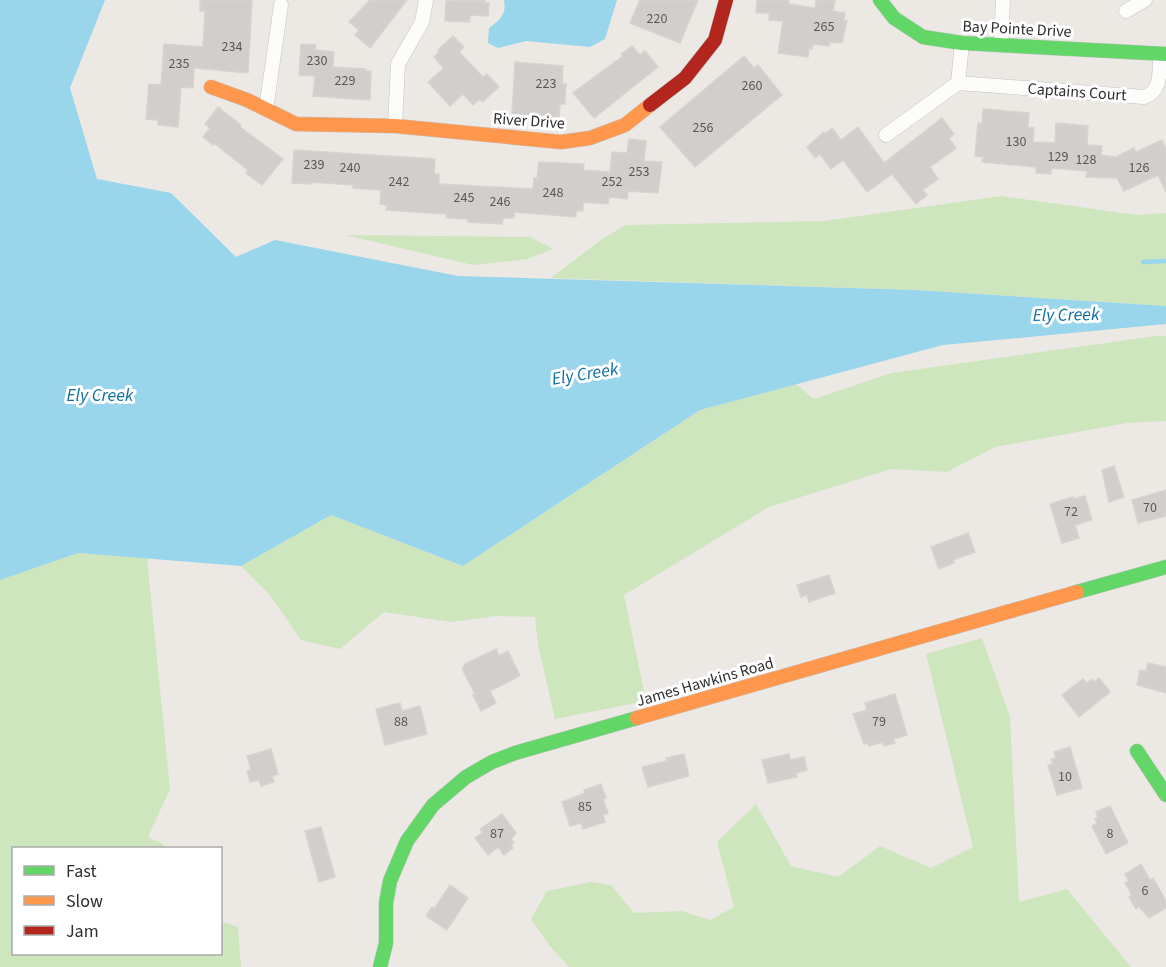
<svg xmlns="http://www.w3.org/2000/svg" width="1166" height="967" font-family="'Source Sans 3',sans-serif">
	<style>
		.green { fill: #cee6be }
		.water { fill: #99d6ec }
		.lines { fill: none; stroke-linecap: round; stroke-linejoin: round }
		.stream { stroke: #99d6ec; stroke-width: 4.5 }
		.building { fill: #d1cecb; stroke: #d7d4d0; stroke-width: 1.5 }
		.street-casing { stroke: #c5c4c5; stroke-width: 15 }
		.fast-casing { stroke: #c5c4c5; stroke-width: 15 }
		.slow-casing { stroke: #c5c4c5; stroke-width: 15 }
		.jam-casing { stroke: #c5c4c5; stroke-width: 15 }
		.street { stroke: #fcfcfb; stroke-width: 14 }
		.fast { stroke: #63d668; stroke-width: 14 }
		.slow { stroke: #ff974d; stroke-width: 14 }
		.jam { stroke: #b3261e; stroke-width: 14 }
		.labels { text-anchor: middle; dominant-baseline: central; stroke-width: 6; stroke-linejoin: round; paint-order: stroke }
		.number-label { font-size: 14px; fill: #585857 }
		.street-label { font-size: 16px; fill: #2e2e2e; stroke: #fff }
		.water-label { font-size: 18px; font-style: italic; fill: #0d6fa3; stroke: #fff }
	</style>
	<rect width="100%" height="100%" fill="#ece8e4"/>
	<path class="green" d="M1001 196 1136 215 1166 213V306L915 290 551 278 602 239 626 225 824 221Z
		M345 235 530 237 553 249 528 259 473 265Z
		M1156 336H1166V421L1127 423 995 447 947 472 891 469 769 507 624 595 646 701 555 719 538 645 535 617 495 616 451 622 384 612 340 649 301 640 269 594 241 566 331 515 463 566 700 410 796 384 814 399 891 373Z
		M78 553 147 558 170 789 148 837 163 844 165 848H14V954H220L221 921 238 927 241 967H0V580Z
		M982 638 1010 717 1019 902 1067 889 1131 967H569L549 945 531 919 547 891 591 882 611 885 634 913 682 911 710 920 734 907 717 842 756 804 791 866 838 877 880 846 931 868 973 847 926 654Z"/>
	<path class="water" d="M0 0H105L70 88 97 179 171 193 236 257 275 240 458 276 915 290 1166 306V324L943 345 700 410 463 566 331 515 241 566 78 553 0 580Z
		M504 0H617L605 39 590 47 526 41 498 48 488 43 489 28C500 20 507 14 504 0Z"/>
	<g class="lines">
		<path class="stream" d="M1143 262 1166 261"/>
	</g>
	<path class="building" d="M200 0H252L248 73 194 68 193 88 181 87 178 127 158 125V120L146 119 149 84 161 85 164 44 203 47 205 11H200Z
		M370 0H407L370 48 355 35 359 30 349 22Z
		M485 0 484 3H489L488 16 470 15V22L445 21 446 1Z
		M640 0H698L680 43 630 23Z
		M757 0H789V4L815 8 816 0H835L833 11 845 13 844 21H847L842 43 830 42 829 46 813 44 812 49H809L808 57 778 53 783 21 769 20V13H756Z
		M453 36 464 47 459 52 483 77 487 74 499 87 482 102 480 99 473 105 463 94 450 106 428 82 444 68 434 57 439 52 438 50Z
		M301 44 316 45 315 50 334 52 333 67 366 69V71H371L370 100 313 96 315 76 299 75Z
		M632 46 640 55 645 51 658 67 594 118 573 93 623 56 621 54Z
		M744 56 754 68 758 65 782 95 695 167 660 127Z
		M515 62 563 66 562 84H566L565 97V104H560L559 118 512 115Z
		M218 107 241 125 240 127 283 159 262 185 246 173 248 170 215 144 213 145 203 137 210 128 205 124Z
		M983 109 1029 113 1028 127 1034 128 1033 142 1055 143 1056 123 1088 126 1087 145 1102 146 1101 155 1116 157 1134 148 1136 152 1162 140 1166 149V192L1158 175 1124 191 1117 178 1086 177 1087 171 1051 168V174L1036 173V167L982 162 983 157 975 156 978 123 982 124Z
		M942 118 954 134 949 138 956 148 930 167 938 179 923 190 927 195 916 204 892 174 867 192 843 160 831 169 820 154 815 158 807 147 824 132 825 134 832 128 841 140 858 127 884 163Z
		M629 139 646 141 644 161 662 162 658 193 628 191 627 199 609 197 608 204 583 202V211H576V217L514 212V218H503L502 224 468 222V219L446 218 447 214 386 210 387 205 380 204 381 190 353 188V185L312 182V184L292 183 294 150 435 159 434 174H439V184L533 189 534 178H537L539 162 584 164 583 170 610 172 612 152 627 153Z
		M1114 466 1124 497 1109 502 1102 470Z
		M1166 490V516L1138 523 1132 500Z
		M1085 496 1092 520 1075 525 1079 538 1062 543 1050 504 1073 497 1074 499Z
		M968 533 975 552 953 560 954 563 939 569 931 547Z
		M829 575 835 593 809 602 807 595 801 597 797 585Z
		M496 649 499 656 508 651 520 676 490 691 496 703 481 711 473 695 475 694 462 669 465 664Z
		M1148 663 1166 667V693L1137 685 1140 670 1146 671Z
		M1099 678 1110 692 1079 717 1062 695 1083 679 1087 683 1092 679 1094 682Z
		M895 694 907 735 893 739 895 743 884 746 883 742 869 746 868 743 864 744 853 714 867 710 865 703Z
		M400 703 402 711 420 706 427 734 385 745 376 709Z
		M1070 747 1082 788 1057 795 1048 765 1053 764 1051 759 1056 758 1054 752Z
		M271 749 278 774 272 776 274 782 261 786 259 780 250 782 247 771 251 770 247 756Z
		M684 754 689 776 648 787 642 767 667 761 666 758Z
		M789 754 790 760 804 757 807 770 796 773 797 777 768 783 762 760Z
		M601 784 606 798 603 799 608 813 603 815 605 822 583 829 581 823 570 826 562 802 585 793 584 790Z
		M1110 806 1128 843 1106 854 1092 826 1097 823 1095 819 1098 818 1096 812Z
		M502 814 516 833 511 839 514 843 511 845 513 848 504 855 498 847 488 855 475 838 483 832 480 829Z
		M321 827 335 877 319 882 305 831Z
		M1141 864 1150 880 1153 878 1166 901V908L1149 918 1139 907 1136 909 1129 897 1132 895 1125 883 1129 881 1125 874Z
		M450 885 468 898 447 930 426 916 432 907 434 909Z"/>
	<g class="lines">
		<defs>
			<path id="street" d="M1126 11 1145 0
				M1001 45 1003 0
				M958 83 1144 97C1163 91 1159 70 1160 54
				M266 109 281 5
				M395 126 398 64 422 22 426 0
				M886 135 958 83 962 43"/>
			<path id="fast" d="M880 0 894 18 923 37 962 43 1166 54
				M1077 592 1166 567
				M1137 751 1166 795
				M380 967 386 943V903L390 881 407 841 433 805 466 777 492 762 515 753 637 718"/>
			<path id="slow" d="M211 87 247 100 296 124 395 126 561 142 590 138 625 125 650 105
				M637 718 1077 592"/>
			<path id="jam" d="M650 105 685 78 715 40 726 0"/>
		</defs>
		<use href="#street" class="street-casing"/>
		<use href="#fast" class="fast-casing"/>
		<use href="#slow" class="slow-casing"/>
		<use href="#jam" class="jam-casing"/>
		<use href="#street" class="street"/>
		<use href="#fast" class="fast"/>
		<use href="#slow" class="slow"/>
		<use href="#jam" class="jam"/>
	</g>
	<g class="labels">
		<g class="number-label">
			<text x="657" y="19">220</text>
			<text x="824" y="27">265</text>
			<text x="232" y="47">234</text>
			<text x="317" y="61">230</text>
			<text x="179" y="64">235</text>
			<text x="345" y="81">229</text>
			<text x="546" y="84">223</text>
			<text x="752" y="86">260</text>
			<text x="703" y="128">256</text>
			<text x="1016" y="142">130</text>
			<text x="1058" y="157">129</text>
			<text x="1086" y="160">128</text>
			<text x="314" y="165">239</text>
			<text x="350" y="168">240</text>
			<text x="1139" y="168">126</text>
			<text x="639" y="172">253</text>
			<text x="399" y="182">242</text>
			<text x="612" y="182">252</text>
			<text x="553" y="193">248</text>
			<text x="464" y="198">245</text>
			<text x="500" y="202">246</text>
			<text x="1150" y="508">70</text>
			<text x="1071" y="512">72</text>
			<text x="401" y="722">88</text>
			<text x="879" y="722">79</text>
			<text x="1065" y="777">10</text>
			<text x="585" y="807">85</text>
			<text x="497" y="834">87</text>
			<text x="1110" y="834">8</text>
			<text x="1145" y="891">6</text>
		</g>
		<g class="street-label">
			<text transform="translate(1017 29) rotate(3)">Bay Pointe Drive</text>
			<text transform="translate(1077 92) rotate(4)">Captains Court</text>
			<text transform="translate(529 121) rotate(4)">River Drive</text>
			<text transform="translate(705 682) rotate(-16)">James Hawkins Road</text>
		</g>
		<g class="water-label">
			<text transform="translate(1066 315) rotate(-1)">Ely Creek</text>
			<text transform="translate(585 374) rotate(-9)">Ely Creek</text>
			<text x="100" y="395">Ely Creek</text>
		</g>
	</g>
	<rect x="12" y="847" width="210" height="108" fill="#ffffff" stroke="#ababab" stroke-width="1.5"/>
	<rect x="24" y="866" width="30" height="9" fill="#63d668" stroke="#ababab" stroke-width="1.5"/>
	<text x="66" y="877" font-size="18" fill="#2e2e2e">Fast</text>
	<rect x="24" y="896" width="30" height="9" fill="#ff974d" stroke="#ababab" stroke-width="1.5"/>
	<text x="66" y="907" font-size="18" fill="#2e2e2e">Slow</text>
	<rect x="24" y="926" width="30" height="9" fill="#b3261e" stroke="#ababab" stroke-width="1.5"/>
	<text x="66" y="937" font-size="18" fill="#2e2e2e">Jam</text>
</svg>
